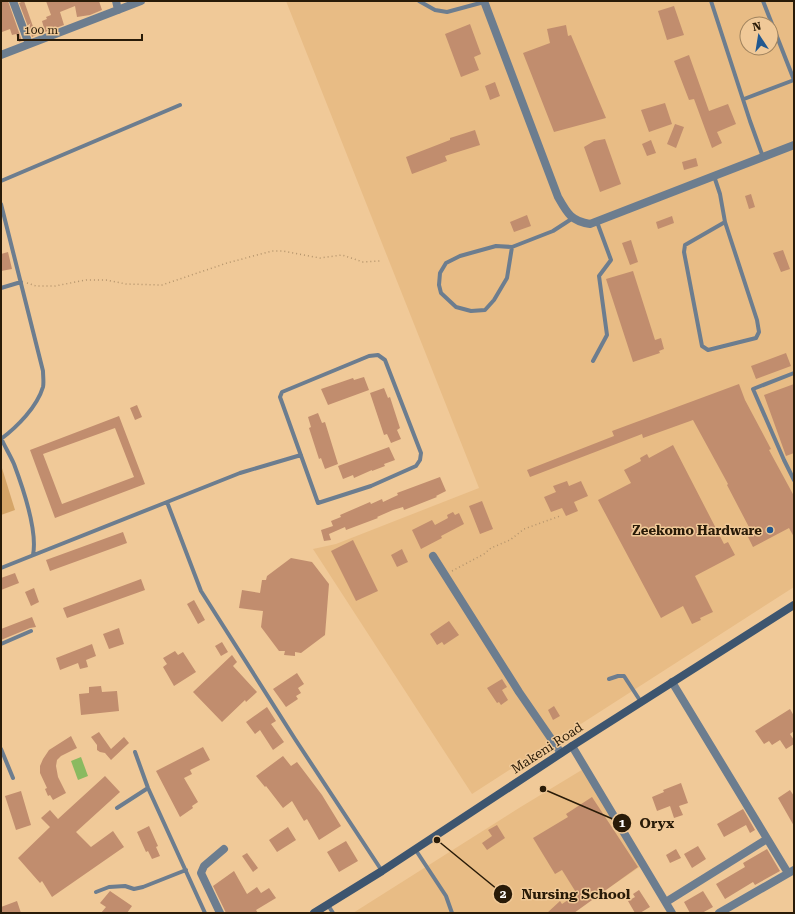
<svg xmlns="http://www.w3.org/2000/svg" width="795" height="914" font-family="'Roboto Serif',serif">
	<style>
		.built { fill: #e8bc85; fill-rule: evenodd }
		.green { fill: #d5a568 }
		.water { fill: #8aba60 }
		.building { fill: #c18d6e; fill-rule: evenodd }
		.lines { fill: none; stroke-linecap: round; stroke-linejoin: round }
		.path { stroke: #b4946c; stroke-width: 1.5; stroke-dasharray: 1 3; stroke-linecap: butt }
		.service { stroke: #6c7d8f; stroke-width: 4 }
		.minor { stroke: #6c7d8f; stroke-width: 8 }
		.secondary { stroke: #3d556f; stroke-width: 8 }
		.poi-dot { fill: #215890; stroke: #f0c998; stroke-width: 1.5 }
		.labels { text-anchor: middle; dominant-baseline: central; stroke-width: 3; stroke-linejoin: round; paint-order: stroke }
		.poi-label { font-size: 13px; font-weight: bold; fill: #291b08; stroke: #f0c998; text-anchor: end }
		.street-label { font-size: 13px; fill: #291b08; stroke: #f0c998 }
		.leader { fill: none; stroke: #291b08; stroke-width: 1.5 }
		.callout-dot { fill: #291b08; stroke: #f0c998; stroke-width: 1.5 }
		.mark-label { font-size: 12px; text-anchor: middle; font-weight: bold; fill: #fff }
		.callout-label { font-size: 14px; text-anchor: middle; font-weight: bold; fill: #291b08; stroke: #f0c998; stroke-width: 3; stroke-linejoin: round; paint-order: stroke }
	</style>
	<rect width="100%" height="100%" fill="#f0c998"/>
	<path class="built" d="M286 1H794V587L472 794 313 549 336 544 479 488ZM747 24H771V48H747Z
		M585 768 641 866 572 913H353L519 808Z"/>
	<path class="green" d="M1 465 15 510 1 515Z"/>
	<path class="water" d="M81 757 88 776 78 780 71 761Z"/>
	<path class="building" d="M1 1H8L22 41 19 42 16 34 12 35 10 29 2 32 1 28Z
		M24 1 36 35 32 37 19 3Z
		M46 1H99L102 10 90 15 77 17 75 6 60 12 64 25 45 32 42 21 47 19 46 17 51 15Z
		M674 6 684 35 667 40 658 11Z
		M470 24 481 54 474 57 479 70 461 77 445 34Z
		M566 25 568 36 571 35 606 118 554 132 523 53 550 43 547 29Z
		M689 55 709 111 728 104 736 124 717 132 722 143 712 148 694 99 689 100 674 61Z
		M495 82 500 96 490 100 485 86Z
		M665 103 672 124 649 132 641 110Z
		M675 124 684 127 676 148 667 144Z
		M475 130 480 145 445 156 447 161 412 174 406 157 450 140V138Z
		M605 139 621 184 600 192 584 147 594 141Z
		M651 140 656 153 647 156 642 144Z
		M696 158 698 166 684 170 682 162Z
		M751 194 755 207 749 209 745 196Z
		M527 215 531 226 514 232 510 222Z
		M672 216 674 223 658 229 656 222Z
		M631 240 638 262 630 265 622 243Z
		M783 250 790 269 781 272 773 253Z
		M8 252 12 269 1 271V254Z
		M633 271 655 340 661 338 664 349 659 351 660 353 633 362 606 279Z
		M786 353 791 366 756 379 751 366Z
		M364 377 369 390 328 405 321 389 353 378 354 380Z
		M739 384 745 400 771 449 769 450 794 496V537L789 528 753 547 746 533 751 531 727 485 728 484 693 420 643 438 642 434 530 477 527 470 614 436 612 431Z
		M794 384V453L786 456 764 395Z
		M384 388 388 398 390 397 400 428 397 430 401 439 391 443 387 434 384 435 370 393Z
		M137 405 142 417 135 420 130 408Z
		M318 413 322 423 325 422 338 464 325 469 321 458 319 459 309 428 311 427 308 417Z
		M119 416 145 484 55 518 30 450ZM115 428 134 477 62 504 43 454Z
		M673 445 724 544 728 542 735 555 695 576 713 612 700 618 701 620 692 624 683 606 661 618 598 500 631 483 624 470 641 461 640 458 647 454 649 458Z
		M389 447 395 460 384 464 385 466 372 471V470L354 478 353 475 343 479 338 466Z
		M440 477 446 491 436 496 437 497 404 510 403 507 393 510 377 517 378 518 346 530 345 527 329 534 331 540 324 541 321 530 333 526 331 521 341 517 340 515 370 502 371 504 382 499 383 502 398 495 397 493Z
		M567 481 569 486 581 481 588 496 574 502 578 511 566 516 562 508 551 512 544 497 556 492 553 486Z
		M482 501 493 529 480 534 469 506Z
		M453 512 455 515 459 513 464 524 441 536 442 538 421 549 412 530 432 520 435 525 448 518 447 515Z
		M123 532 127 543 50 571 46 560Z
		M353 540 378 591 356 601 331 551Z
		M402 549 408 562 397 567 391 555Z
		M291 558 312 562 329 584 325 635 301 653 295 652V656L284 655 285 651H279L261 627 263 611 239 608 242 590 260 593 262 580H266L267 576Z
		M15 573 19 583 1 590V578Z
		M141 579 145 590 67 618 63 608Z
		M34 588 39 602 31 606 25 592Z
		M194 600 205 620 198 624 187 604Z
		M32 617 36 627 30 628 1 640V629Z
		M449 621 459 635 444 645 442 642 437 645 430 634Z
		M119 628 124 644 109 649 103 634Z
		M222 642 228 652 221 656 215 646Z
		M92 644 96 656 86 660 88 667 80 669 78 663 60 670 56 658Z
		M175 651 178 655 183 652 196 672 174 686 163 667 167 664 163 658Z
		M232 655 237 662 233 666 257 692 246 702 245 700 222 722 193 692Z
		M297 673 304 684 298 688 301 693 296 696 298 699 286 707 273 689Z
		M502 679 507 687 502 690 508 700 501 705 499 702 497 703 487 688Z
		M101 686 102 692 117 691 119 711 81 715 79 694 89 693V687Z
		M554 706 560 716 553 720 548 710Z
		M267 707 276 721 271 724 284 742 273 750 260 730 255 734 246 722Z
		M790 709 794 716V731L790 734 794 740V744L786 749 780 740 772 745 769 741 764 744 755 731Z
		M99 732 111 749 124 737 129 743 111 760 105 753 100 752 97 750V745L91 737Z
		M71 736 77 748 61 756 57 760 56 766 58 777 66 793 53 800 50 795 48 796 45 789 47 788 40 773V766L43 759 49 750Z
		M203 747 210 760 190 770 192 774 184 778 198 802 192 806 193 808 180 817 156 771Z
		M283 756 291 766 297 762 322 795 341 826 319 840 307 819 304 821 292 801 283 808 266 786 265 787 256 776Z
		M105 776 120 792 76 832 91 847 113 831 124 847 52 897 42 881 40 883 18 858 50 827 41 818 50 810 58 819Z
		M681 783 688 803 679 806 683 815 674 818 670 806 657 811 652 797 664 792 663 790Z
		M790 790 794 796V826L778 798Z
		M21 791 31 825 16 830 5 796Z
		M592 797 638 867 574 913H547L560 901 562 904 577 894 562 870 555 874 533 838 568 817 566 814Z
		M743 809 755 830 750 833 746 825 724 837 717 824Z
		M497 825 505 838 487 850 482 843 492 836 488 830Z
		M149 826 158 846 156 847 160 856 152 859 148 851 146 852 137 832Z
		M288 827 296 840 277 852 269 840Z
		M346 841 358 861 339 872 327 852Z
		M698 846 706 859 692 868 684 854Z
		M676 849 681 858 670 863 666 855Z
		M767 849 780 871 755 885 753 882 725 899 716 884 745 867 743 863Z
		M247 853 258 868 253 872 242 856Z
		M234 871 247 894 257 887 261 893 269 888 276 898 256 910 258 913H226L213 886Z
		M639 890 650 907 640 913H635L628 901 635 897 633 894Z
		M110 891 132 906 127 913H101L106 907 100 903Z
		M703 891 713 907 702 913H690L684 902Z
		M17 901 21 913H1V907Z"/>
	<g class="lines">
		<path class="path" d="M27 283 36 286H55L86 280H106L126 284 162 285 227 263 272 251H283L320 258 342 255 363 262 380 261
			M452 571 484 554 491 548 510 540 524 529 560 516"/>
		<path class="service" d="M419 1 435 10 447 12 484 2
			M711 1 750 121 763 157
			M763 1 794 80
			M744 99 794 80
			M714 176 720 194 725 222 757 320 759 332 756 338 708 350 702 346 684 252 685 245 725 222
			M1 181 180 105
			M1 204 43 371C43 376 44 383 43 387 37 407 17 427 1 439
			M512 247 507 278 494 300 485 310 471 311 456 307 441 293 439 285 440 273 446 263 460 256 496 246 512 247 553 231 573 218
			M1 288 21 282
			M378 355 385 360 421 453 420 460 416 466 371 486 318 503 280 397 282 392 369 356Z
			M593 361 607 335 599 276 611 260 597 222
			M794 373 753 389 784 460 794 480
			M1 438C5 447 10 455 14 464 23 488 38 530 33 555
			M301 455 240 473 167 502 201 591 295 739 382 871
			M1 568 167 502
			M1 644 31 631
			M609 679 618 676H624L641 702
			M1 749 13 778
			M135 752 148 788 205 913
			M117 808 148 788
			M415 849 446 896 452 913
			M96 892 109 887 125 886 134 889 143 887 186 870
			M328 905 333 913"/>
		<path class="minor" d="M13 1 29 44
			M116 1 118 10
			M484 1 558 197C567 213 571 221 590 224L794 145
			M1 55 141 1
			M433 556 519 692 561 753
			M672 682 788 873
			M572 746 672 913
			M666 902 767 839
			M220 913 201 873 204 866 224 849
			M719 913 794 870"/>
		<path class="secondary" d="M314 913 382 871 572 746 794 605"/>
	</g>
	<circle class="poi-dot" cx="770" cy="530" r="4"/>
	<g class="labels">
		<g class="poi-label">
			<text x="762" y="530">Zeekomo Hardware</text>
		</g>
		<g class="street-label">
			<text transform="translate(547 748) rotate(-33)">Makeni Road</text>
		</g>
	</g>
	<path class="leader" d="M543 789L622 823M437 840L503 894"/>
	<g class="callout-dot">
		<circle cx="543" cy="789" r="4"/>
		<circle cx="437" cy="840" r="4"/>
		<circle cx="622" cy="823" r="10"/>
		<circle cx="503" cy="894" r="10"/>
	</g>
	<g class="mark-label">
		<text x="622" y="827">1</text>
		<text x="503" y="898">2</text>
	</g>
	<g class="callout-label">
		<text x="657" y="828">Oryx</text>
		<text x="576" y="899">Nursing School</text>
	</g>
	<rect width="795" height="914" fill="none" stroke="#291b08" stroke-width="4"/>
	<g transform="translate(759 36) rotate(348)"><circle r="19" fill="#f0c998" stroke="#a0835e"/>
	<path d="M0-3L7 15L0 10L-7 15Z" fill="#215890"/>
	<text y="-6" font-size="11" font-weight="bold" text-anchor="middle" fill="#291b08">N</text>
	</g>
	<path d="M18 34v6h124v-6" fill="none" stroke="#291b08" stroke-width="2"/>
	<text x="24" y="34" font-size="12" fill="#291b08" stroke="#f0c998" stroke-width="3" paint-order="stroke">100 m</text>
</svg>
